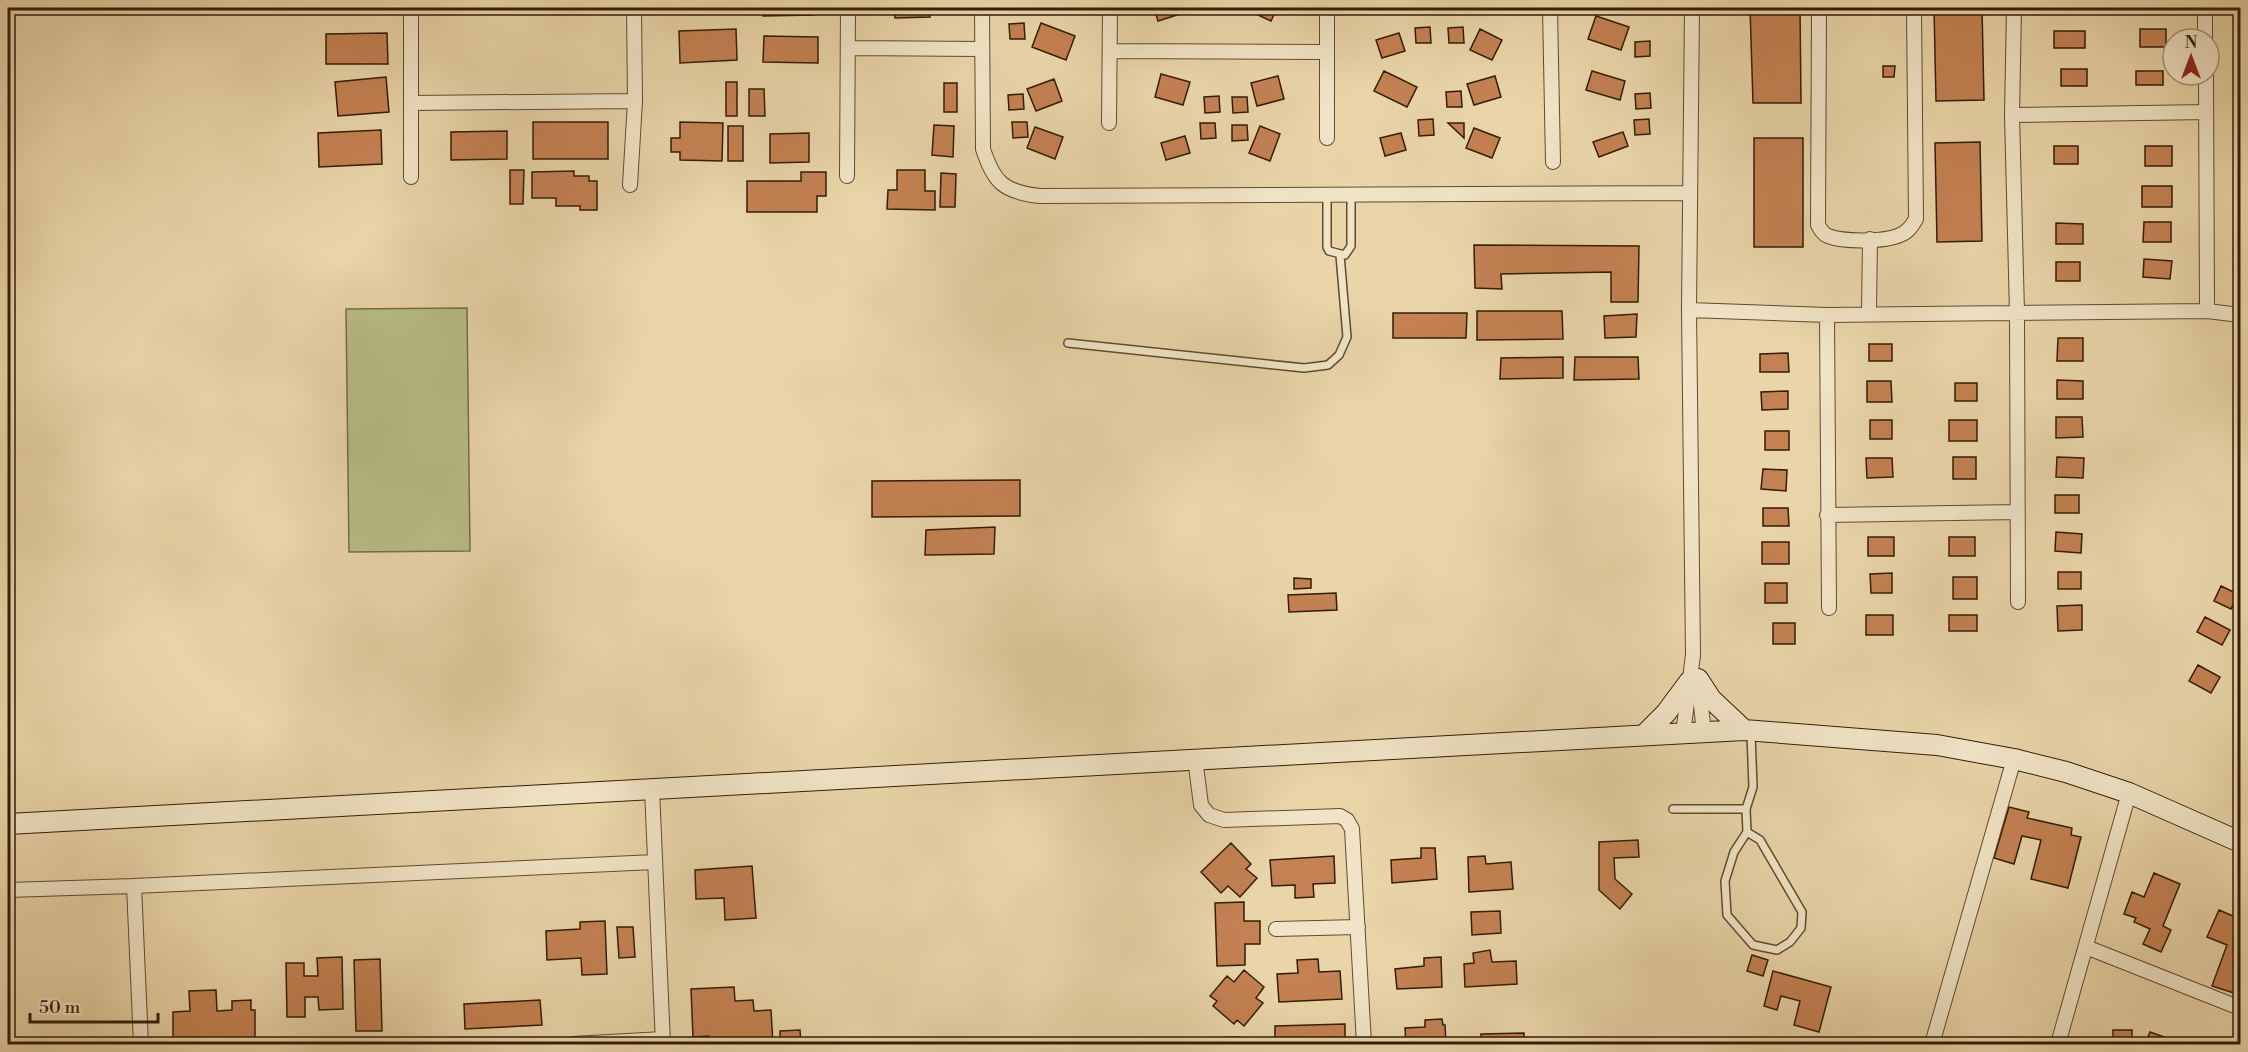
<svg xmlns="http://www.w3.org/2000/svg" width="2248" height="1052" font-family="'Libre Bodoni',serif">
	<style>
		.green { fill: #b8bd86; stroke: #766d46; stroke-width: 1.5 }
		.building { fill: #c48153; stroke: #331d07; stroke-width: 1.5 }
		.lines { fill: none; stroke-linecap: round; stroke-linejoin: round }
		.lane-casing { stroke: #604b2f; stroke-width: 10 }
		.street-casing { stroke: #604b2f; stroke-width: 16 }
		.secondary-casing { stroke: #331d07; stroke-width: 22 }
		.lane { stroke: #f1e4c6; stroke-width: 7 }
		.street { stroke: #f1e4c6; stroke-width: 14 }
		.secondary { stroke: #f1e4c6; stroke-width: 20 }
	</style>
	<rect width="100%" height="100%" fill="#e9d5a8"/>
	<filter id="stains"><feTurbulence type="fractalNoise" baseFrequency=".00333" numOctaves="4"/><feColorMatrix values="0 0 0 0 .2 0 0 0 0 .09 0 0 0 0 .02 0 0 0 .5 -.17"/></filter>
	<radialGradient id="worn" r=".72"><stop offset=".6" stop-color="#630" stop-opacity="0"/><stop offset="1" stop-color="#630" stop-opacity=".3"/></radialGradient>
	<path class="green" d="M467 308 470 551 349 552 346 309Z"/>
	<path class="building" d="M763 8H814V15L763 16Z
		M894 8H930V17L895 18Z
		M1154 8H1199L1158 21Z
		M1246 8H1277L1271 21 1245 9Z
		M1448 8H1464V13L1449 14Z
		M1750 8H1800L1801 103H1753Z
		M1934 8H1982L1984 100 1936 101Z
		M2059 8H2084V12L2059 11Z
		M1596 16 1629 27 1621 50 1588 39Z
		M1024 23 1025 39H1010L1009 24Z
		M1041 23 1075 36 1066 60 1032 47Z
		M1430 27 1431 43H1416L1415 28Z
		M1463 27 1464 43H1449L1448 28Z
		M736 29 737 60 680 63 679 31Z
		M1480 29 1502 40 1492 60 1470 50Z
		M2140 29H2166V47H2140Z
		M2054 31H2085V48H2054Z
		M387 33 388 64H326V34Z
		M1399 33 1405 51 1382 58 1376 40Z
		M764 36 818 37V63L763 62Z
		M1650 41V56L1635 57V42Z
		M1883 66H1895L1894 77H1883Z
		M2061 69H2087V86H2061Z
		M1384 71 1417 87 1407 107 1374 91Z
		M1592 71 1625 81 1620 100 1586 90Z
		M2136 71H2163V85H2136Z
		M1161 74 1190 82 1183 105 1155 97Z
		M1278 76 1284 99 1257 106 1251 83Z
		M1495 76 1501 97 1474 105 1467 84Z
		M386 77 389 112 338 116 335 82Z
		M1054 79 1062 101 1036 111 1027 89Z
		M726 82H737V116H726Z
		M944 83H957V112H944Z
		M749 89H764L765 116H749Z
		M1461 91 1462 107H1447L1446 92Z
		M1650 93 1651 108 1636 109 1635 94Z
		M1023 94 1024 109 1009 110 1008 95Z
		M1219 96 1220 112 1205 113 1204 97Z
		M1232 97H1247L1248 112 1233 113Z
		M1433 119 1434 135 1419 136 1418 120Z
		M1649 119 1650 134 1635 135 1634 120Z
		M533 122H608V159H533Z
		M680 122 723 123 722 161 680 160V152H671V138H680Z
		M1012 122H1027L1028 137 1013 138Z
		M1200 123H1215L1216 138 1201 139Z
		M1448 123H1464V138Z
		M934 125 954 126 953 157 932 155Z
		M1232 125H1247L1248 140 1232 141Z
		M728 126H743V161H728Z
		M1260 126 1280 134 1270 161 1249 153Z
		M1035 127 1063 137 1055 159 1027 148Z
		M1474 128 1500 138 1492 158 1466 148Z
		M381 130 382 164 319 167 318 133Z
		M507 131V159L451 160V132Z
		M1623 132 1628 146 1599 157 1593 142Z
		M809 133V162L770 163V134Z
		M1401 133 1406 150 1385 156 1380 138Z
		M1185 136 1190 153 1166 160 1161 143Z
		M1754 138H1803V247H1754Z
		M1980 142 1982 241 1937 242 1935 143Z
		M2054 146H2078V164H2054Z
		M2145 146H2172V166H2145Z
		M510 170H524L523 204H510Z
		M897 170H925V191H935V210L887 209 888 190H897Z
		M574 171V176H589V181H597V210H580V206H556V198H532V172Z
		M801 172H826V196H817V212H747V181H801Z
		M941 173 956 174 955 207H940Z
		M2142 186H2172V207H2142Z
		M2144 222H2171V242H2143Z
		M2056 223 2083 224V244H2056Z
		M1474 245 1639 246 1638 302H1611V272L1501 274 1502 289 1475 288Z
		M2144 259 2172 261 2170 279 2143 277Z
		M2056 262H2080V281H2056Z
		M1477 311H1562L1563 339 1477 340Z
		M1393 313H1467L1466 338H1393Z
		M1637 314 1636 337 1605 338 1604 316Z
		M2058 338H2083V361H2057Z
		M1869 344H1892V361H1869Z
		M1788 353 1789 372H1760V354Z
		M1563 357V378L1500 379 1501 358Z
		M1575 357H1638L1639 379 1574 380Z
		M2057 380 2083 381V399H2057Z
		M1867 381H1891L1892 402H1867Z
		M1955 383H1977V401H1955Z
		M1788 391V409L1762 410 1761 392Z
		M2056 417H2082L2083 437 2056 438Z
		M1870 420H1892V439H1870Z
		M1949 420H1977V441H1949Z
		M1765 431H1789V450H1765Z
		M1953 457H1976V479H1953Z
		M2057 457 2084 458 2083 478 2056 477Z
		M1866 458H1892L1893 477 1867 478Z
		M1763 469 1787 470 1786 491 1761 489Z
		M1020 480V516L872 517V481Z
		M2055 495H2079V513H2055Z
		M1763 508H1788L1789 526H1763Z
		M995 527 994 554 925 555 926 530Z
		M2056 532 2082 534 2081 553 2055 551Z
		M1868 537H1894V556H1868Z
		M1949 537H1975V556H1949Z
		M1762 542H1789V564H1762Z
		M2058 572H2081V589H2058Z
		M1892 573V593H1871L1870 574Z
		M1953 577H1977V599H1953Z
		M1294 578 1311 579V588L1294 589Z
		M1765 583H1787V603H1765Z
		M2221 586 2238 594 2231 609 2214 601Z
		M1336 593 1337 610 1289 612 1288 595Z
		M2082 605V630L2058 631 2057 606Z
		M1866 615H1893V635H1866Z
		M1949 615H1977V631H1949Z
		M2205 617 2230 630 2222 645 2197 632Z
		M1773 623H1795V644H1773Z
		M2198 665 2220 677 2211 693 2189 681Z
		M2009 807 2029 812 2027 818 2072 828 2071 835 2081 837 2068 888 2031 879 2041 840 2022 836 2014 864 1994 858Z
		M1638 840 1639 857 1614 858 1615 879 1632 894 1620 909 1599 890V842Z
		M1231 843 1251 864 1246 869 1257 878 1240 897 1228 886 1221 893 1201 872Z
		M1421 848H1435L1437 879 1392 883 1391 860 1421 858Z
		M1334 856 1335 883 1313 884 1314 897 1295 898V885L1272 886 1270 860Z
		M1485 856 1486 864 1511 862 1513 889 1469 892 1468 857Z
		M752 866 756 918 725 920 724 898 696 899 695 870Z
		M2154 873 2180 884 2163 926 2171 930 2161 952 2143 944 2150 929 2134 922 2136 918 2124 914 2132 892 2144 897Z
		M1244 902V921H1260V944H1245V965L1217 966 1215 903Z
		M2219 910 2240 919V995L2212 986 2227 945 2207 937Z
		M1500 911 1501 933 1472 935 1471 912Z
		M605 921 607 974 582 975 581 958 547 960 546 931 580 929V922Z
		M617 927H633L635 957 619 958Z
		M1490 950 1492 962 1516 961 1517 984 1465 987 1464 964 1474 963 1473 953Z
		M1752 955 1768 960 1763 976 1747 971Z
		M342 957 343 1009 319 1010 318 997H305V1017H287L286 963H304V976H318L317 958Z
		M1441 957 1442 987 1397 989 1395 969 1424 966V958Z
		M380 959 382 1031H356L354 960Z
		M1318 959 1319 972 1340 971 1342 999 1279 1002 1277 974 1298 973 1297 960Z
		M1244 970 1264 987 1256 998 1263 1003 1244 1026 1237 1020 1234 1024 1213 1006 1217 1001 1210 996 1227 976 1234 982Z
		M1773 971 1831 987 1819 1032 1794 1025 1800 1001 1781 996 1777 1010 1764 1006Z
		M734 987 735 1001 753 1000 754 1011 771 1010 773 1044H732V1041L710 1042 709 1036 693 1037 691 989Z
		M216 990 217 1011 232 1010V1001L251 1000V1010H255V1039L173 1041V1012L190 1011 189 991Z
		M540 1000 542 1025 465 1029 464 1004Z
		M1442 1019 1443 1025H1445L1446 1044H1406L1405 1028 1425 1027V1020Z
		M1345 1024V1044H1275V1026Z
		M800 1030 801 1044H780V1031Z
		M2113 1030H2132V1044H2113Z
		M2150 1032 2184 1044H2145Z
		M1524 1033V1044H1481V1034Z
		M1240 1037V1044H1211V1038Z"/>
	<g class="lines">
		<defs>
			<path id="lane" d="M1327 194V247L1329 251 1345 255 1351 246V193
				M1068 343 1304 368 1328 365 1339 355 1347 337 1340 255
				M1673 809H1746
				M1747 832 1760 840 1802 912 1801 928 1790 942 1777 950 1753 945 1727 915 1725 881 1734 852 1747 832 1746 809 1753 787 1751 734"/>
			<path id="street" d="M982 8 983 149C994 183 1004 192 1040 196L1690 193
				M1327 8V138
				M1550 8 1553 162
				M1819 8 1818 225C1821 230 1823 234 1828 236 1843 242 1885 242 1900 235 1908 232 1912 226 1916 219L1914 8
				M2014 8 2012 115 2017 313 2018 602
				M2205 8V39
				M848 48 982 49
				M1110 51 1327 52
				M2206 75 2207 311
				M411 103 635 101
				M2012 115 2206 112
				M1109 123 1110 8
				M847 176 848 8
				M411 177V8
				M630 185 635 101 634 8
				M1689 310 1827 315 2207 311 2240 315
				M1869 313 1870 239
				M1827 315 1829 608
				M1827 515 2017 512
				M1699 687 1704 733
				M1683 734 1693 655 1689 310 1692 8
				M1195 758 1201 805 1209 815 1224 820 1340 816 1347 820 1352 829 1364 1044
				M652 789 663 1044
				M134 886 141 1044
				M8 890 134 886 655 862
				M1276 929 1358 927
				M2086 947 2240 1008
				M573 1044 663 1039
				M1932 1044 2014 759
				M2058 1044 2129 793"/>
			<path id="secondary" d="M1698 679 1711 699 1744 730
				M1644 735 1666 713 1689 682
				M8 824 1744 730 1937 745 2014 759 2066 772 2129 793 2240 842"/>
		</defs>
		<use href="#lane" class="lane-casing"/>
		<use href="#street" class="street-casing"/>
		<use href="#secondary" class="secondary-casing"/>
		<use href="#lane" class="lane"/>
		<use href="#street" class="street"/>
		<use href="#secondary" class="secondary"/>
	</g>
	<rect width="2248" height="1052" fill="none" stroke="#e9d5a8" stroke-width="30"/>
	<rect x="9" y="9" width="2230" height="1034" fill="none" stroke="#331d07" stroke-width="3"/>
	<rect x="15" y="15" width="2218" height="1022" fill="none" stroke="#331d07" stroke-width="1.5"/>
	<g transform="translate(2191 57)"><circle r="28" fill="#f1e4c6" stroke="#a5947a" stroke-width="1.5"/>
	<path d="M0-4.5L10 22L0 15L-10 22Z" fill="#8f2418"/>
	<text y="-9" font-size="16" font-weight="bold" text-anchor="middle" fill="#331d07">N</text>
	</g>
	<path d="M30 1013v9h128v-9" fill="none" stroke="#331d07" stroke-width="3"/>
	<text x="39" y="1013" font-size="18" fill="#331d07" stroke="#f1e4c6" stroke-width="4.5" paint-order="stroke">50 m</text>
	<rect width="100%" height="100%" filter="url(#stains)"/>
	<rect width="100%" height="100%" fill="url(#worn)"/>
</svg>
